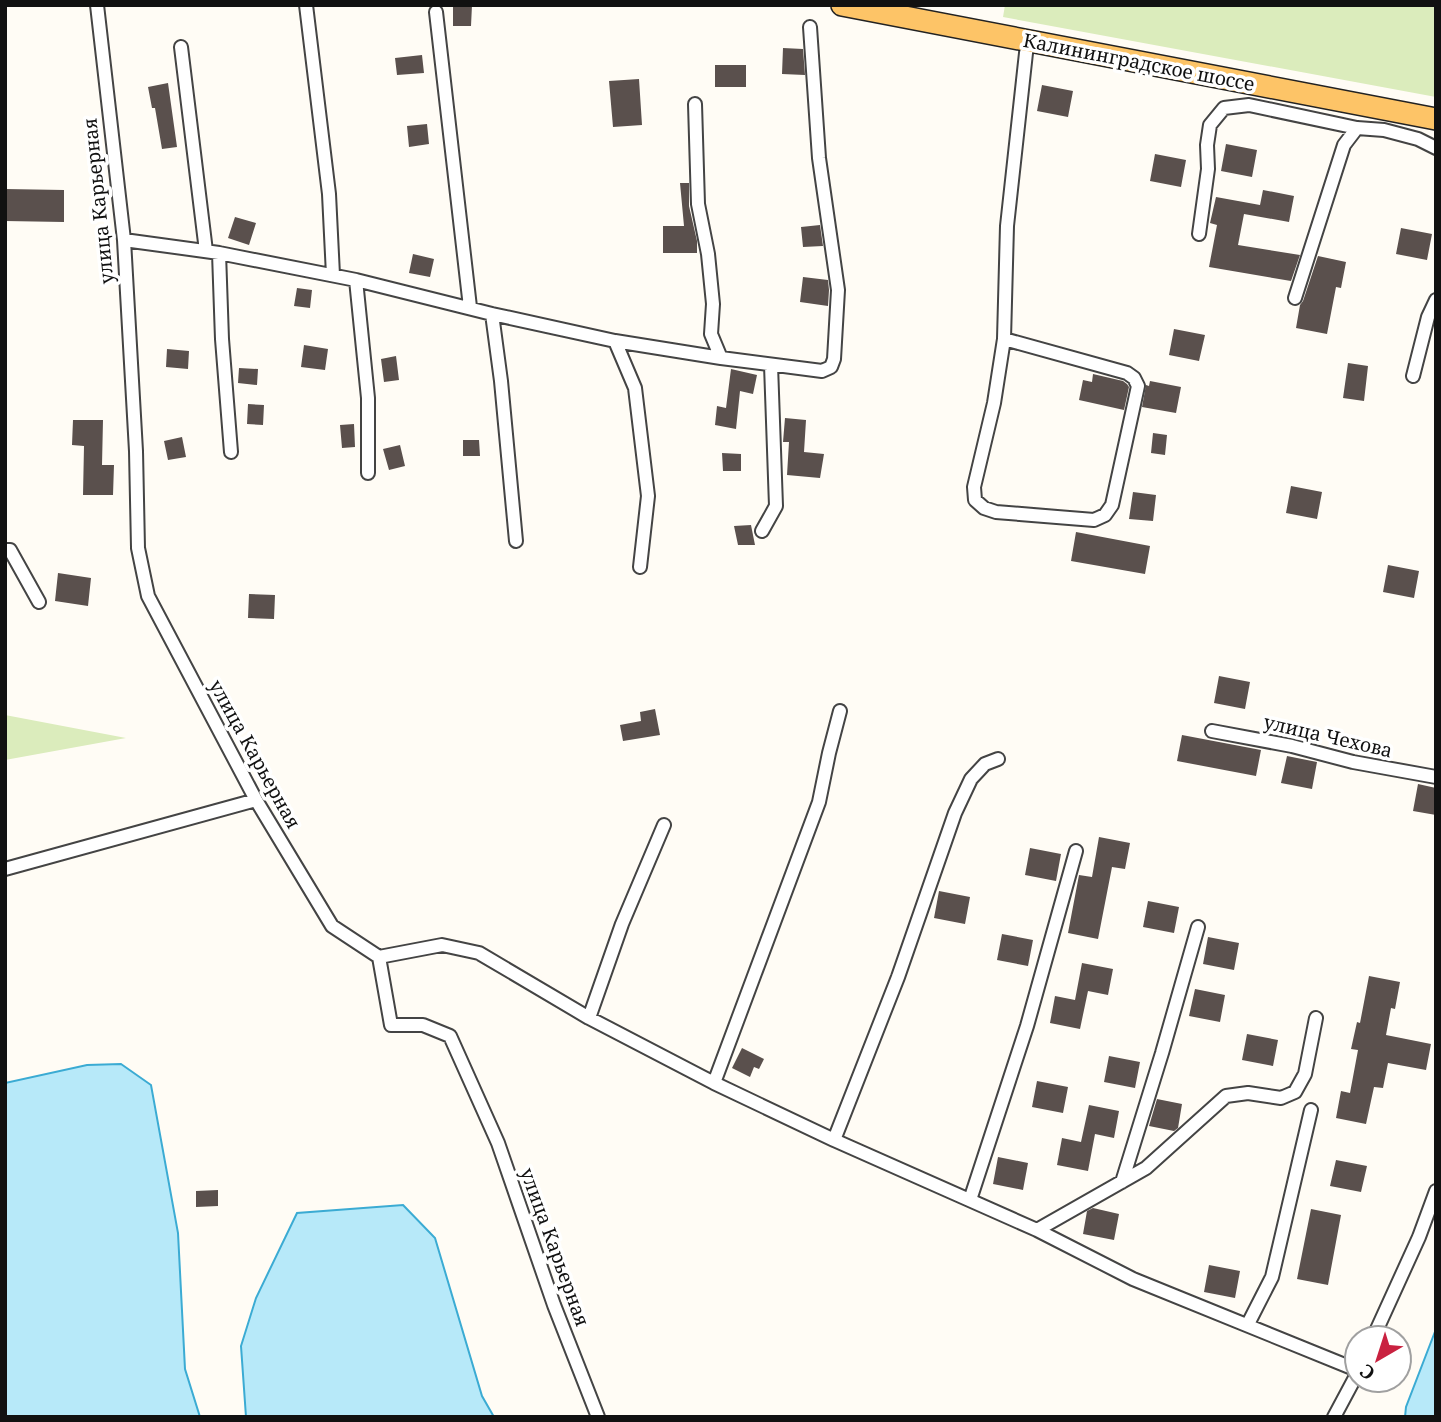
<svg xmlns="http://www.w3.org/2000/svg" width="1441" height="1422" font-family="'Noto Serif',serif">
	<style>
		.green { fill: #dbecbc }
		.water { fill: #b7e9f9; stroke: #3babd3; stroke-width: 2 }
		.building { fill: #5a504d }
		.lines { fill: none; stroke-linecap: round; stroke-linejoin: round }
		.street-casing { stroke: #444; stroke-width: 16 }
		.primary-casing { stroke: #222; stroke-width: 24 }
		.street { stroke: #fff; stroke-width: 12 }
		.primary { stroke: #fdc467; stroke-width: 21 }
		.labels { text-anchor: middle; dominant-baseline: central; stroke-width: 7; stroke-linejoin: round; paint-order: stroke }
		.street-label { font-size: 19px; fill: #111; stroke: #fff }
	</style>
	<rect width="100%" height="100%" fill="#fffcf5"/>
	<path class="green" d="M1005 5H1436V97L1003 17Z
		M5 715 126 738 5 760Z"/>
	<path class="water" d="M121 1064 151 1085 178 1233 185 1369 200 1417H5V1083L87 1065Z
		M403 1205 435 1238 482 1396 494 1417H246L241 1346 256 1298 297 1213Z
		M1436 1329V1417H1405L1406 1407Z"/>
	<path class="building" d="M453 5H472L471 26H453Z
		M783 48 803 49 805 75 782 74Z
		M422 55 424 73 397 75 395 58Z
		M715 65H746V87H715Z
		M639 79 642 125 613 127 609 81Z
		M168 83 177 147 162 149 155 108H152L148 87Z
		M1042 85 1073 91 1068 117 1037 111Z
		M427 124 429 144 409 147 407 126Z
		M1226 144 1257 150 1252 177 1221 171Z
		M1155 154 1186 160 1181 187 1150 181Z
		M680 183H689V206L697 241V253H663V226H684Z
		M5 189 64 190V222L5 221Z
		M1263 190 1294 196 1289 222 1244 214 1238 245 1300 255 1291 281 1209 267 1217 225 1210 223 1216 197 1260 205Z
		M235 217 256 223 249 245 228 238Z
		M820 225 823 246 803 247 801 227Z
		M1401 228 1432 234 1427 260 1396 254Z
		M413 254 434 259 430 277 409 273Z
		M1318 256 1346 262 1341 288 1336 287 1327 334 1296 328 1300 305 1303 301Z
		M803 277 828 280 829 290 828 306 800 302Z
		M297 288 312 290 310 308 294 306Z
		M1174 329 1205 335 1199 361 1169 355Z
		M304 345 328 349 325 370 301 367Z
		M167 349 189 351 188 369 166 367Z
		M396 356 399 380 384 382 381 359Z
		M1348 363 1368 366 1364 401 1343 398Z
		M239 368 258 369 257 385 238 383Z
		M731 369 757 375 753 394 740 391 736 429 715 425 717 406 726 408Z
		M1093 374 1123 381 1127 384 1129 387 1124 410 1079 400 1083 380 1092 382Z
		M1150 381 1181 387 1176 413 1142 407 1146 385 1149 386Z
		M248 404 264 405 263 425 247 424Z
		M785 418 806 420 804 452 824 454 820 478 787 475 789 442H783Z
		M73 420H103L102 465H114L113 495H83L84 446 72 445Z
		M354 424 355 447 342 448 340 425Z
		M1153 433 1167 435 1165 455 1151 453Z
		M182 437 186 457 168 460 164 441Z
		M463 440H479L480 456H463Z
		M400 445 405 466 389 470 383 449Z
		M722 453 741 454V471H723Z
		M1291 486 1322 492 1317 519 1286 513Z
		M1133 492 1156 495 1153 521 1129 519Z
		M751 525 755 545H738L734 526Z
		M1076 532 1150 546 1145 574 1071 561Z
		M1388 565 1419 571 1414 598 1383 592Z
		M58 573 91 578 88 606 55 601Z
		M249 594 275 595 274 619 248 618Z
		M1219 676 1250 682 1245 709 1214 703Z
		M655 709 660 735 623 741 620 725 641 721 640 712Z
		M1182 735 1261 750 1256 776 1177 761Z
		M1287 756 1317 762 1312 789 1281 783Z
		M1418 784 1436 788V815L1413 811Z
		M1099 837 1130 843 1125 869 1112 867 1098 939 1068 933 1079 875 1092 877Z
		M1030 848 1061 854 1056 881 1025 875Z
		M939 891 970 897 965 924 934 918Z
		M1148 901 1179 907 1174 933 1143 927Z
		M1002 934 1033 940 1028 966 997 960Z
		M1208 937 1239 943 1234 970 1203 964Z
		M1082 963 1113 969 1108 995 1088 991 1080 1029 1050 1023 1055 996 1075 1000Z
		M1369 976 1400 982 1395 1009 1391 1008 1386 1035 1431 1044 1426 1070 1388 1063 1383 1088 1374 1087 1366 1124 1336 1118 1341 1091 1350 1093 1358 1050 1351 1049 1357 1022 1360 1023Z
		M1195 989 1225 995 1220 1022 1189 1016Z
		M1247 1034 1278 1040 1273 1066 1242 1060Z
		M742 1048 764 1059 759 1069 754 1067 750 1077 732 1068Z
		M1109 1056 1140 1062 1135 1088 1104 1082Z
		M1037 1081 1068 1087 1063 1113 1032 1107Z
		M1157 1099 1182 1104 1178 1128 1174 1131 1149 1126Z
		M1089 1105 1119 1111 1114 1138 1095 1134 1088 1171 1057 1165 1062 1138 1081 1142Z
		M998 1157 1028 1163 1023 1190 993 1184Z
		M1336 1160 1367 1166 1361 1192 1330 1186Z
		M218 1190V1206L196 1207V1191Z
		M1093 1208 1119 1214 1114 1240 1083 1234 1087 1211Z
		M1311 1209 1341 1215 1328 1285 1297 1279Z
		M1209 1265 1240 1271 1235 1298 1204 1292Z"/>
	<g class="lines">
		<defs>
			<path id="street" d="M97 5 124 240 136 451 138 548 148 596 256 800 332 926 379 957 391 1025H423L450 1036 498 1143 554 1305 598 1417
				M306 5 329 194 333 275
				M436 12 470 307
				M181 47 206 251
				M695 104 698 204 708 254 713 304 711 334 721 358
				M1199 234 1208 169 1207 145 1210 125 1224 108 1249 105 1357 128 1384 130 1418 139 1436 148
				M124 240 219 253 356 280 492 314 615 341 721 358 822 371 831 367 834 359 838 290 819 158 810 27
				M219 253 222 339 231 452
				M356 280 368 398V473
				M1295 298 1344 145 1357 128
				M492 314 501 381 516 541
				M1004 339 994 403 974 487 975 500 984 508 996 512 1094 520 1105 515 1112 505 1138 386 1134 378 1127 373 1004 339 1007 226 1026 53 1029 41
				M615 341 635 388 648 496 640 567
				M1413 376 1428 317 1436 300
				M762 531 776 506 771 365
				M5 550H10L39 602
				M1212 731 1292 746 1353 762 1436 777
				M5 869 256 800
				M379 957 442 945 479 953 589 1018 714 1083 834 1140 1037 1230 1133 1279 1357 1370
				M589 1018 622 924 664 825
				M714 1083 819 802 829 753 840 711
				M834 1140 898 977 955 813 971 779 985 764 998 759
				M1122 1182 1162 1053 1198 927
				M970 1200 1027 1026 1076 851
				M1037 1230 1146 1168 1226 1096 1248 1093 1281 1098 1295 1092 1305 1074 1316 1018
				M1248 1324 1272 1277 1311 1110
				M1373 1338 1419 1237 1436 1191
				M1334 1417 1357 1374"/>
			<path id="primary" d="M842 5 1436 119"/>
		</defs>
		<use href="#street" class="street-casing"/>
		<use href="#primary" class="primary-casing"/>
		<use href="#street" class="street"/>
		<use href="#primary" class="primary"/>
	</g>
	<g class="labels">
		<g class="street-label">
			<text transform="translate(1139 62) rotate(11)">Калининградское шоссе</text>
			<text transform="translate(98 201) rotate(-96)">улица Карьерная</text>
			<text transform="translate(1328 736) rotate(13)">улица Чехова</text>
			<text transform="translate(255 754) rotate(61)">улица Карьерная</text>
			<text transform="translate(555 1247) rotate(70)">улица Карьерная</text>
		</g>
	</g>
	<rect width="1441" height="1422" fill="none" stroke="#111111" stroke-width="14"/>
	<g transform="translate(1378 1359) rotate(219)"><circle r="33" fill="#ffffff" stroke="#a0a0a0" stroke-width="2"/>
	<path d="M0-5L12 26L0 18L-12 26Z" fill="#c92140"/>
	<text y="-10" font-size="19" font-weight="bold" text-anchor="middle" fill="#111111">С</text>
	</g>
</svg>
